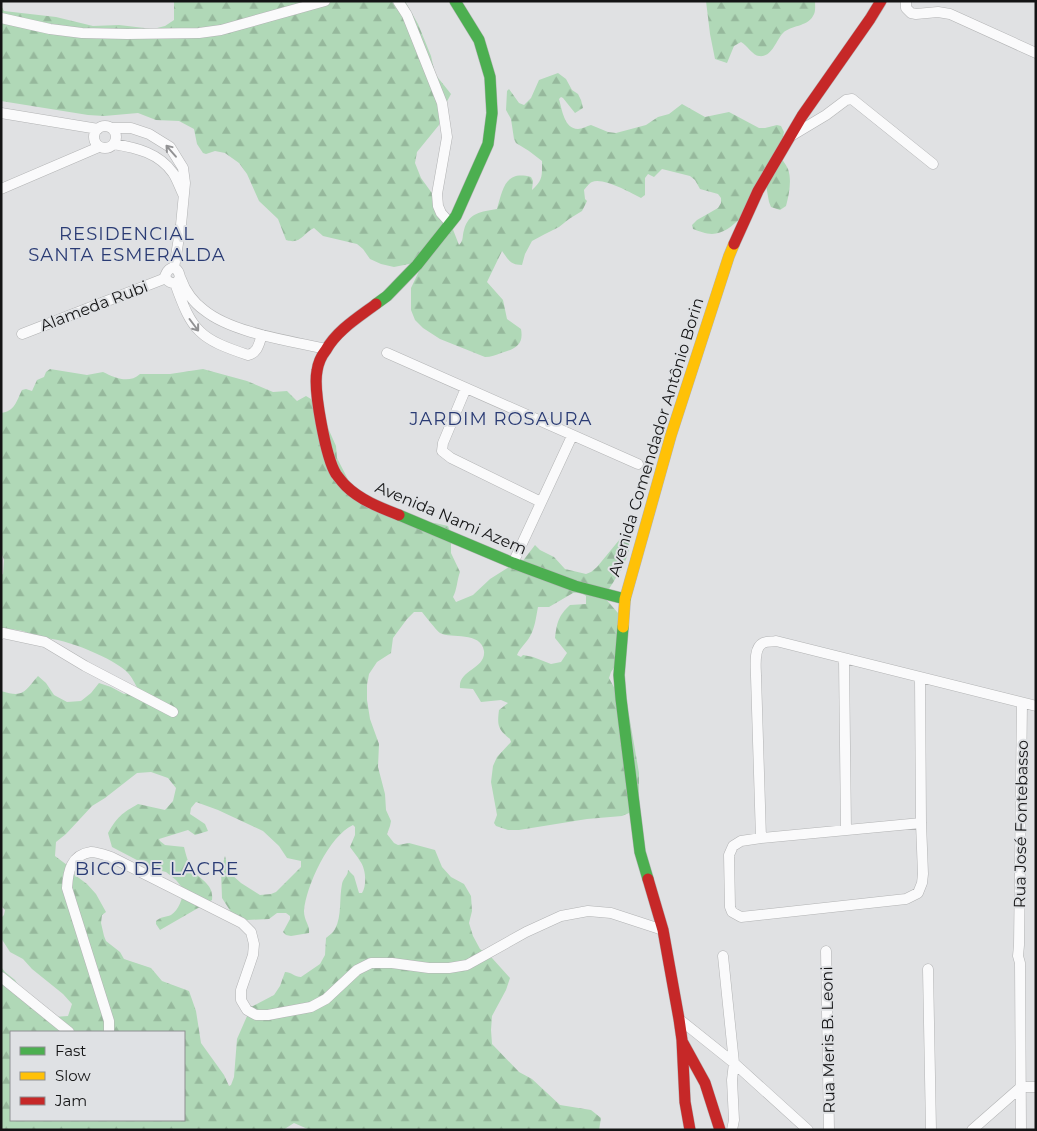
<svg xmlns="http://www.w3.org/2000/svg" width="1037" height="1131" font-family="Montserrat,sans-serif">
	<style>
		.forest { fill: url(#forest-firs); fill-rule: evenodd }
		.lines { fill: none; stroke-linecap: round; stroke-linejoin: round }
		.street-casing { stroke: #b2b3b4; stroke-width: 11 }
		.fast-casing { stroke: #b2b3b4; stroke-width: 12 }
		.slow-casing { stroke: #b2b3b4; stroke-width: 12 }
		.jam-casing { stroke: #b2b3b4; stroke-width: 12 }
		.street { stroke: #fafafb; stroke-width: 10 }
		.fast { stroke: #4caf50; stroke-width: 11 }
		.slow { stroke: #ffc107; stroke-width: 11 }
		.jam { stroke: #c62828; stroke-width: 11 }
		.oneway { stroke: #929294 }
		.labels { text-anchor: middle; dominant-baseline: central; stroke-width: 4; stroke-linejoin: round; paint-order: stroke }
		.street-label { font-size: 16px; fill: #141415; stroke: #dfe1e4 }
		.neighbourhood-label { font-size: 18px; letter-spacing: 1px; fill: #2a3b74; stroke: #dfe1e4 }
		.quarter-label { font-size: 19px; letter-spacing: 1px; fill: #2a3b74; stroke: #dfe1e4 }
	</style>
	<defs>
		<pattern id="forest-firs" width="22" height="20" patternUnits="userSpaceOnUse" patternTransform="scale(1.25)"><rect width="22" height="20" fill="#b0d8b7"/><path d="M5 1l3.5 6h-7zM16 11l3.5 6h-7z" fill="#96b89c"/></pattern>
	</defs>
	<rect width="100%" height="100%" fill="#e0e1e3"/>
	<path class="forest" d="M174 1H405L418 24 431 56 435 74 451 94 444 107 439 125 417 152 415 163 421 178 447 214 459 245C464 240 462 236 464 230 469 212 481 212 497 209 503 189 505 170 531 177L533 181 532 190C543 180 542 176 542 161L529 151 516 143 514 139 511 119 506 110 507 91 509 89 519 103 524 105 531 98 539 80 558 73 566 79 572 90 578 94 581 100 583 108 575 113 563 98 561 97 559 99C562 109 564 129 578 129 582 129 587 126 591 125L608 132 616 133 646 125 658 117 669 114 682 104 705 117 729 112 759 128H765L777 125 781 126 784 132 779 155C782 160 786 164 788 169 792 180 789 195 786 206L780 210 771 207 769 202 766 185C753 202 735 233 712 234 706 234 699 231 693 229L692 225 697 220 718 208 721 203V198L718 194 700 189 695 180 690 176 662 169 654 177 648 174 645 178V195L641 198C631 193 603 177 592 182 589 183 586 188 584 190L585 199 587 201 582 211 569 219 559 227 545 234 532 241 525 254 522 265C509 264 509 260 502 251L487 282 503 300 507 319 521 329C524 345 515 349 501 353 496 355 491 357 485 357L440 339 423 328 415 320 411 310V288L420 269 414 263 394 267 381 264 370 259 363 249 357 244 323 236 314 228C303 233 301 245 286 240L278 219 259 201 247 174 239 163 225 153 215 151 206 154 203 153 197 144 194 129 179 121 156 120 138 113 104 116 88 115 1 101V6L4 11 56 17 93 26 119 25 153 29 165 26 174 20Z
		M706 1H815C815 6 816 12 813 16 807 27 791 25 783 33 776 40 772 58 759 56 753 56 747 45 741 42L734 46 727 63 715 59 710 34Z
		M50 369 87 375 103 372C115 378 129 384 140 374H170L203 369 247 381 273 392 287 391 297 401 306 396 311 399 328 428 336 446 337 458 358 499 402 522 435 523 448 526 451 534V553L460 572C457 580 457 590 453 597L456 602 473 595 490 579 509 567 522 562 535 545 540 550 554 557 565 569 586 574 591 572 597 567 620 539H624L629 543C631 559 612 583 604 597L618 613 616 665 611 672 609 678 629 715 639 773V801L629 813 622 816 587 819 519 830H508L496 826 494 823 497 815 491 782 493 766 497 757 511 742 510 739C498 729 497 726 499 710L508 703 501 700 481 702 473 689 460 688C458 670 486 669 484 651 481 631 451 639 440 633 436 630 426 617 422 612H414L407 619 393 638 391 653 377 662 369 674 367 685V700L370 719 379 744 378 767 385 794 386 810 391 821 390 826 387 834 394 843 398 845 409 843 435 850 442 867 451 877 464 884 471 896 472 911 469 923 473 936 480 949 492 958 510 978 506 990 492 1016 491 1030 492 1044 519 1072 532 1079 560 1105 591 1110 601 1118 599 1130H310L294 1123 283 1130H1V967L5 972 15 980 22 992 54 1017 68 1016 72 1004 63 994 32 969 23 959 10 952 1 938V918L4 915 5 910 1 906V691C24 698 24 692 38 676L46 683 54 695 67 702 81 701 91 693 99 683 111 687 124 694 138 689C135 684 132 677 128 673 114 658 54 633 35 639 26 629 14 629 1 630V575L3 574 4 560 1 552V413C15 411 16 402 22 390L26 389 32 391 37 380 44 377 46 372ZM580 592 586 596V604L570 605C558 616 557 623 555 638L567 653 561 662 551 664 533 657 523 655 521 657 517 655C520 648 525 644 529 638 535 629 536 617 538 607H549L573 593ZM151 772 168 778 176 788 173 801 165 810 138 804C122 813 117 817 108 833L112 847 154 869 166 872 176 880 184 890C182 899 179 910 171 915 166 917 160 917 156 921V924L160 930 212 900C214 884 201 881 193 870 188 863 186 855 184 847L165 845 160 841 159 839 188 830 195 835 208 831 205 824 190 814 191 808 196 802 218 810 263 831 279 846 287 858 301 861V867L276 892 271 894 260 895 241 883 231 874 228 868 225 856 221 871 222 898 231 912 247 920 269 919 277 913H286L290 916V919L283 932 286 935 291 936 309 933C310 925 304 921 304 911 306 886 329 836 353 825L355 827V835L350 847C353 851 357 856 360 861 366 869 367 885 362 893H359L354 876 348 870C348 876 343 878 342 884 339 899 342 916 335 929 333 933 329 935 326 938L325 955 320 964 301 977C295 977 291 972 285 972L280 986 274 995 251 1007 237 1039 234 1077 231 1085 229 1086 224 1075 201 1043 196 1011 189 991 162 981 151 968 124 959 120 952 106 941 104 936 101 923 102 915 106 912 96 894 87 884 75 875 67 865 55 856 56 842 66 834 92 806 105 798 137 773ZM11 1032H184V1120H11Z"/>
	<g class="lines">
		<defs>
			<path id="street" d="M398 1 407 15 442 103 447 137 437 194 438 206 441 213 450 223
				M906 1V8L911 13 916 14 938 12 950 14 1036 53
				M1 18 50 29 82 33 127 34 199 33 221 30 325 1
				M1 113 98 129
				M94 137a11 11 0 1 1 22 0a11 11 0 1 1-22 0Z
				M111 128H131L149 134 170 147 183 168 185 183 181 225 174 268
				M791 136 826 115 846 100 852 99 933 164
				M114 144C137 148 159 153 173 173 177 179 180 188 183 194
				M1 189 99 147
				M180 277 177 283C172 284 167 282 165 276 167 271 170 266 176 269 180 272 179 276 181 279 185 291 194 303 204 310 232 333 291 341 326 349
				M175 283C192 332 200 339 248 355 258 353 259 343 262 335
				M22 334 166 278
				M387 353 638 464
				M466 388 443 443 442 451 451 458 541 502
				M513 563 572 436
				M1 634 3 633 45 642 85 666 173 712
				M844 659 846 830
				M920 678 921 823 923 874 922 883 918 893 906 899 741 917 732 912 730 907 729 855 733 846 741 841 761 838 921 823
				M761 838 756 676C756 667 753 648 763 643 767 641 773 642 776 641L1036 706
				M826 951 829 1130
				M723 956 734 1063 732 1080 734 1120 732 1130
				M928 969 931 1130
				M1 977 69 1032
				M679 1019 734 1063 808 1130
				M109 1032V1021L67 888C68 871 71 855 91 852 97 852 105 855 111 857L242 923 251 932 254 944 253 955 241 990V1000L247 1010 256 1015H268L311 1007 326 999 357 970 371 963H392L429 968H449L467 965 526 932 561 916 588 911 611 913 663 930
				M972 1130 1021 1087H1036
				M1021 1130 1020 963 1018 956 1019 945 1022 703"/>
			<path id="fast" d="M376 304 387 296 417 265 456 216 488 144 492 113 490 77 479 40 455 1
				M399 515 513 563 575 586 625 599
				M623 627 619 675 621 699 640 852 648 879"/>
			<path id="slow" d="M623 627 625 599 671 435 729 256 734 244"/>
			<path id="jam" d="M734 244 758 191 802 116 870 19 881 1
				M376 304C359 317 337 330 326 350 322 355 318 364 317 371 313 390 326 458 336 474 339 478 343 483 346 486 360 500 381 508 399 515
				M648 879 663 930 679 1019 682 1040 685 1102 690 1130
				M683 1043 705 1083 720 1130"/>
		</defs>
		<use href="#street" class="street-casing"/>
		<use href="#fast" class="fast-casing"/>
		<use href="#slow" class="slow-casing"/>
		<use href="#jam" class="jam-casing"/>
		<use href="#street" class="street"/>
		<use href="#fast" class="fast"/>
		<use href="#slow" class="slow"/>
		<use href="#jam" class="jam"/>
	</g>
	<defs><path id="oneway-shaft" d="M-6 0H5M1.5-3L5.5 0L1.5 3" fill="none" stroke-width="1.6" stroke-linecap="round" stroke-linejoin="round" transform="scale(1.25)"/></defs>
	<g class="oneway">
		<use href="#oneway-shaft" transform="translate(171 151) rotate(-131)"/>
		<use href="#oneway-shaft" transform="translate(194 325) rotate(53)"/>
	</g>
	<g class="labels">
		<g class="street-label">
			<text transform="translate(94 306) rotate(-21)">Alameda Rubi</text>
			<text transform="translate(656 437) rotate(-73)">Avenida Comendador Antônio Borin</text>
			<text transform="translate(451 518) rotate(23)">Avenida Nami Azem</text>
			<text transform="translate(1021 824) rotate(-89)">Rua José Fontebasso</text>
			<text transform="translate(828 1040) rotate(-91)">Rua Meris B. Leoni</text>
		</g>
		<g class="neighbourhood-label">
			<text x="127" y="234">RESIDENCIAL<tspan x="127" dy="21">SANTA ESMERALDA</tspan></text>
			<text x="501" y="419">JARDIM ROSAURA</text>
		</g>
		<g class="quarter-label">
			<text x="157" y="868">BICO DE LACRE</text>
		</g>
	</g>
	<rect width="1037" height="1131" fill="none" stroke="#141415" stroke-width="5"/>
	<rect x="10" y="1031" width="175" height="90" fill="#dfe1e4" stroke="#8e8f91"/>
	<rect x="20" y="1047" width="25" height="8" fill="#4caf50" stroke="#8e8f91"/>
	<text x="55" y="1056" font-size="15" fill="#141415">Fast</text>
	<rect x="20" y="1072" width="25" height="8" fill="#ffc107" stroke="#8e8f91"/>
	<text x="55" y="1081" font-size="15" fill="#141415">Slow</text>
	<rect x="20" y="1097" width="25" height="8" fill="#c62828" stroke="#8e8f91"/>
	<text x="55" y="1106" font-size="15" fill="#141415">Jam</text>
</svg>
